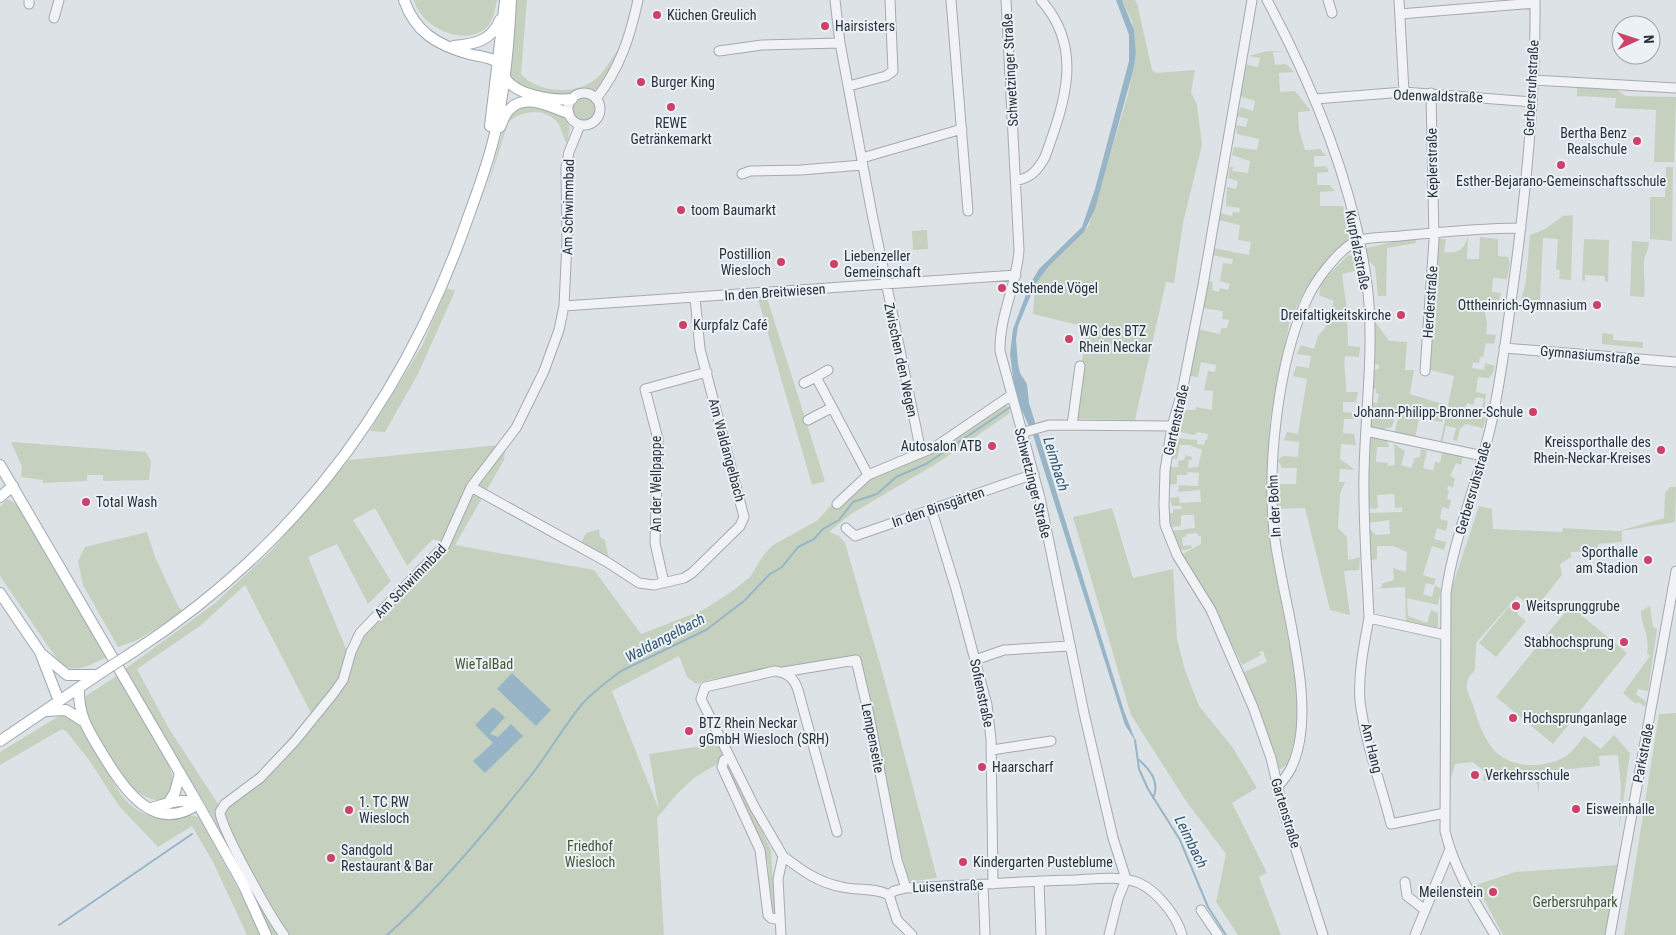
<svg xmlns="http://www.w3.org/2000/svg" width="1676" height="935" font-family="'Roboto Condensed',sans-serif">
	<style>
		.green { fill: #c5d1be; fill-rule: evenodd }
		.water { fill: #98b5c7 }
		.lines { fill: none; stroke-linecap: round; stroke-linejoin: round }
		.stream { stroke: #98b5c7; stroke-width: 2 }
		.minor-casing { stroke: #a3aab1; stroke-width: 11 }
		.major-casing { stroke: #9da8b2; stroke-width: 12 }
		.minor { stroke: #f0f2f5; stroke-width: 9 }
		.major { stroke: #fff; stroke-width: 10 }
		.major-bridge-casing { stroke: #9da8b2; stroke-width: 12; stroke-linecap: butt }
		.major-bridge { stroke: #fff; stroke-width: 10 }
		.poi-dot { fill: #cd416a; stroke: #ecf1f5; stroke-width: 2 }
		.labels { text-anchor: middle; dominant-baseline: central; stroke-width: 4; stroke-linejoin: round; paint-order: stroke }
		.poi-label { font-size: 14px; fill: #27323d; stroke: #ecf1f5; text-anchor: start }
		.street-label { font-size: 14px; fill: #27323d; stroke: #ecf1f5 }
		.park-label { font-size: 14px; fill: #405934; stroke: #ecf1f5 }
		.water-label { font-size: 15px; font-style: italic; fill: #315671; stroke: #ecf1f5 }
	</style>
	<rect width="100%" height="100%" fill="#dde2e7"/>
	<path class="green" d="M414 0H497C495 10 493 22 485 29 462 47 420 26 414 0Z
		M515 0H527L521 74C538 93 577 96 597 78 606 69 613 57 620 46 620 62 604 85 591 93 579 90 574 96 563 97 549 98 528 90 516 84L510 76 509 68Z
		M1122 0H1135L1137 3 1152 70 1156 73 1195 70 1191 92 1197 105 1202 145 1183 223 1174 283 1166 282 1135 420 1073 419 1087 327 1033 314 1035 285 1049 266 1084 232 1089 225 1128 95 1136 53 1135 41 1132 21Z
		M1267 51H1284L1273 52 1275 65 1286 64 1294 72 1279 73 1280 92 1295 91 1311 111 1298 112 1299 130 1305 150 1320 149 1326 156H1314V167L1326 166 1329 172 1317 173V185H1329L1335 191 1320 192V206H1343L1350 230 1348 243 1329 258 1306 288 1290 320 1270 420 1269 488 1271 550 1297 685 1298 718 1294 742 1288 764 1281 769 1276 766 1244 672 1267 662 1263 651 1259 652 1261 655 1242 665 1214 608 1181 555 1201 544V536H1198L1197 533 1186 534V537H1182L1183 546 1191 545 1192 548 1180 551 1172 531 1195 528 1194 515H1181V526L1171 527 1169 513H1173V509H1182V506H1172L1170 498 1179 497 1180 503 1201 502 1200 490 1178 492 1179 485 1198 486 1199 473 1188 472 1187 475H1177V484L1169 485 1170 467H1178V461L1184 460 1186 455 1192 457V460H1189L1188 468 1198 467 1202 450 1189 445H1180L1177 459 1172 458 1174 438 1197 440V444L1204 445 1205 440H1207L1208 434 1198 432 1194 435 1176 431 1183 410H1196V407L1212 410 1213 391 1204 390 1208 371 1215 372 1216 365 1201 362 1198 377 1190 376 1198 329 1220 334 1221 328H1227L1229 320 1222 319 1223 311 1202 308 1207 281 1213 282 1212 290 1219 292 1220 288 1228 290 1230 284 1220 281 1223 263 1232 264 1233 259 1211 255 1213 248 1249 255 1251 242 1238 240 1240 225 1218 220 1219 213 1232 216 1233 212 1239 213 1240 208 1226 206 1227 187 1236 189 1238 181 1228 178 1230 167H1233L1232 171 1248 173 1250 161 1232 155 1234 147 1257 150 1259 139 1237 134 1236 125 1246 127 1248 119 1237 116 1241 107 1253 111 1255 101 1239 96 1244 64 1258 67 1260 58 1249 56Z
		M1577 87 1613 88 1626 96 1676 97 1674 162H1654L1656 110 1615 108 1616 98 1577 96Z
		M573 109a11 11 0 1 1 22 0a11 11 0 1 1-22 0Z
		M525 106H535L562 114 570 128 567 143C562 136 562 129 557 122 545 107 519 110 508 123L485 196 505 123 516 109Z
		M1666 167H1673L1672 241 1650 239V197H1665Z
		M1573 215 1571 280 1559 279 1560 270 1556 269 1558 239 1543 238 1540 303 1521 300 1526 281 1530 235 1545 229 1563 216Z
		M927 230 928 249 913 250 912 231Z
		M1415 236 1416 243 1387 248 1386 296H1378L1375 267 1365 257 1364 249Z
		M1468 237 1467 259H1479L1480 237 1498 239V256L1508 257 1510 263 1507 279 1493 278 1492 292 1501 293 1498 305 1490 304 1485 313 1487 323 1486 334 1496 335 1494 344 1486 343 1483 357H1480L1479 363 1473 362 1472 368 1484 370 1485 363 1495 366 1493 373 1489 378 1478 377 1476 392 1486 394 1484 412 1481 411 1484 399 1478 397 1475 399 1473 405 1467 403 1465 412 1486 418 1483 428 1466 424 1460 429 1457 441 1453 440 1456 428 1446 426 1442 444H1440L1454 376 1430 370 1438 239H1446L1444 252C1460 253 1462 251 1468 237Z
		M1584 239 1609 240 1608 282 1605 281 1604 276 1585 275V281L1582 280Z
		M1632 241 1649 242C1649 250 1645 254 1644 261 1643 272 1646 287 1644 297L1630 296Z
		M1348 255 1356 257 1358 267 1354 271 1342 274 1347 310 1348 346 1360 347 1359 357 1345 356C1343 368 1347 379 1346 392H1358L1356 402H1343V412L1356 413 1355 419H1344L1343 433 1354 434 1356 445 1341 444 1340 459 1355 470 1340 469 1339 482H1345L1340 494 1338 528 1347 537 1348 560 1360 557 1359 570 1344 571 1350 615 1330 610 1305 508 1277 509V484H1296L1297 468H1282L1278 460 1283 456 1298 457 1299 442 1284 440 1287 432 1298 434 1307 379 1293 376 1296 366 1309 368 1311 356 1297 354 1301 345 1314 349 1318 336 1325 328 1334 301 1319 295 1321 283Z
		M447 288 455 291 418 374 385 432 370 431 422 346Z
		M767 298 825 481 812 485 758 299Z
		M1376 323 1389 341 1407 342 1405 370H1414L1410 394 1446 405 1442 422 1419 418 1415 439 1394 434 1401 407 1398 404 1392 427 1379 430 1373 428 1370 424V402L1377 403 1379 394 1376 393V389H1370V370L1379 369V365L1372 364V324Z
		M1602 333 1613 334V340L1643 342V348L1602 344Z
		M1005 405 1008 406 1010 413 939 462 851 514 829 532 839 536 845 543 883 674 937 878 908 882C890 808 880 732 860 658L713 679 696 684 687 677 679 656 612 691 659 810 649 754 722 743 726 751 717 764 694 778 677 794 657 818 664 935H272L213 817 125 669 214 604 272 550 349 460 499 445 505 448 504 460 455 545 594 570 641 634 703 610 734 590 750 577 763 556 773 545 818 520 832 504 854 486 921 452ZM375 508 407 566 433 539 442 542 347 651 308 557 337 544 368 604 391 581 353 520ZM245 585 311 713 264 768 218 804 168 727 137 669 200 626Z
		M1368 437 1387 440 1389 447H1377L1376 462 1388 463 1387 466 1395 465 1394 444 1405 451 1401 465 1411 468 1415 458 1420 457 1421 449 1427 451 1423 468 1433 471 1435 462 1440 463 1442 453 1463 456 1461 465 1456 463 1450 476 1455 478 1453 487 1448 486 1447 490 1449 491 1447 499 1451 500 1449 509 1442 507 1440 519 1448 521 1446 531 1437 528 1434 539 1446 542 1444 550 1432 546 1423 575 1436 579 1434 585 1426 583 1423 594 1432 597 1435 585 1441 589 1438 605 1407 598 1408 616 1427 623 1431 610 1438 613V627L1435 629 1406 623 1405 587 1372 589 1381 588 1383 583 1394 580 1393 568 1406 572 1407 552 1393 546H1377V559L1371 560 1370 529 1376 535 1390 534 1389 520 1369 523V513L1402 512V507L1395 508 1394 494 1377 495 1378 507 1376 509 1369 508Z
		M11 442 146 452 151 461 149 480 103 481V475H87V481L43 483V480L21 477 22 467Z
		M1670 487H1676L1675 522 1622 531V542L1598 544V551L1571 552V557L1560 564 1562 575 1535 609 1517 596 1476 643 1475 670C1460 685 1469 692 1474 708 1478 722 1484 739 1494 750 1511 769 1545 769 1566 756 1573 751 1579 743 1584 736L1601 749 1614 735 1630 753 1619 831 1621 786 1618 755 1599 756 1600 766 1539 772V793L1534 773 1483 781 1485 772 1473 762 1455 764 1451 778V590L1479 506 1492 509 1493 529 1562 532 1563 528 1619 531 1664 518 1665 493Z
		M6 500H10L17 505 107 657C90 664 79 674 61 665L0 576V507Z
		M1112 508 1133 578 1173 569 1177 639 1185 670 1199 706 1233 748 1257 788 1232 803 1267 873 1259 877 1281 935H1238L1216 902 1226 854 1186 801 1131 715 1073 517Z
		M599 529 600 537 605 540 609 559 581 543 586 533Z
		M147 532 155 557 179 608 185 611 137 640 118 647 83 585 78 561 85 547Z
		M1515 599 1523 606 1517 614 1526 621 1496 657 1479 643Z
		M1578 603 1585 609 1581 615 1627 653 1553 744 1496 697 1570 606 1574 609Z
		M1650 606 1653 627 1657 629 1648 691 1638 689 1636 694 1646 702 1645 707 1638 702 1636 704 1623 693 1650 656 1647 653C1650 633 1641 627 1641 611Z
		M118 675C130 695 172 761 173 780 173 788 169 796 163 800 128 806 89 728 84 700L86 696Z
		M64 713C94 725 106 786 133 807 156 826 188 809 199 818L242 896 261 935H247L213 862 192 826 158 847 119 806 89 760 66 731 62 729 0 765V752Z
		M1676 713V935H1624L1659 714Z
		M727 766H731L771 850 775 915 771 910 768 864Z
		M1617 865 1606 935H1503L1476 885 1515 872Z"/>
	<path class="water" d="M1116 0H1122L1134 30 1136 53 1133 71 1095 209 1084 232 1049 266 1035 285 1018 326 1016 339 1018 364 1020 373 1027 384 1029 403 1124 711 1136 742 1125 725 1033 435 1019 404 1014 385 1010 354 1013 329 1030 284 1039 269 1082 227 1095 189 1129 61V35Z
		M512 673 551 710 536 726 497 689Z
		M493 707 505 717 490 734 498 737 511 724 523 736 485 773 473 761 493 743 475 725Z"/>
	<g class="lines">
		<path class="stream" d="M1135 740 1139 769 1148 789 1180 840 1208 907 1226 935
			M1139 760C1151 770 1160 783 1153 798
			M59 925 192 834
			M387 935C435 893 485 833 525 783 546 758 562 728 583 703 594 691 608 681 621 671L706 630 744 601 770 574 782 567 798 547 814 539 823 529 839 520 853 502 877 494 896 477 926 464 1012 406"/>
		<defs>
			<path id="minor" d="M835 0 840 43 872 214 921 452
				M951 0 968 211
				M1006 0 1019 250C1017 285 999 316 1000 351L1040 498 1084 713 1113 838 1126 879
				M1252 0 1203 285 1182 392 1172 426 1165 470 1164 505 1165 525 1177 555 1211 610 1253 707 1271 758 1283 809 1323 935
				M1267 0C1313 86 1354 187 1367 284 1375 345 1365 412 1364 474 1363 521 1367 570 1369 618L1445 635
				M1328 0 1332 13
				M1399 0 1404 92
				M29 4V0
				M1400 14 1535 3
				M54 18 59 0
				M719 51 762 45 840 43
				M1533 80 1676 88
				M849 86 886 76 893 71 890 0
				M568 109a16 16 0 1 1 32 0a16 16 0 1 1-32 0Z
				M596 99C620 68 630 37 638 0
				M1315 99 1404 92 1532 102
				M862 158 962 129
				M742 174 750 171 801 170 862 165
				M1016 181C1032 177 1037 171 1045 157 1065 102 1084 48 1041 0
				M564 306 1016 275
				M1504 348 1676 362
				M828 370 816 377 868 475
				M1425 371 1434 240 1431 93
				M804 383 816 377
				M808 420 831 408
				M1072 425 1080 366
				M1366 431 1483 456
				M1021 433 1049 425 1172 426
				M471 487 607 562 639 583 654 585 684 578 692 573 740 526 744 517 700 349 695 298
				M837 504 868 475 935 447 1010 396
				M931 508 956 589 987 705 991 739 993 884
				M846 528 855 536 1034 474
				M664 583 655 543 658 439 645 389 707 372
				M1369 618C1364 645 1358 673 1360 701 1365 742 1381 784 1391 824L1445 813
				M975 660 1004 650 1069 646
				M783 672 856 660 869 715 897 860 906 888
				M992 750 1051 741
				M729 757 724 760 722 767 760 850 768 915 771 918 780 920
				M1277 788C1282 781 1289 774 1292 766 1320 706 1281 599 1274 532 1267 464 1278 361 1307 299 1315 281 1340 247 1359 240 1371 237 1387 237 1400 236 1440 232 1480 228 1521 228
				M783 856C801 870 819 883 842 887 858 891 874 887 889 895L894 891 906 888C962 886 1018 881 1074 880 1094 879 1120 875 1139 883 1157 891 1177 916 1182 935
				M1039 881 1041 935
				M1405 882 1407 896 1425 910
				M983 885 985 935
				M889 895 897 920 912 935
				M1201 910 1218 935
				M284 935C271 918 221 829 220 812L225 804 260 778 295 741 333 694 343 680 351 652 360 633 445 545 471 487 516 428 544 371 559 330 564 306 567 241 566 167 569 152 580 125
				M781 935 778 879 783 856 755 808 701 699 705 687 775 671C788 673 794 678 798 690L837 832
				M1109 935 1118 899 1126 879
				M1415 935 1450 849
				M1495 935C1475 902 1454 869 1445 831L1446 593C1454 537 1477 484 1490 429 1500 387 1505 344 1511 302 1525 203 1536 100 1535 0
				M1610 935 1676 571"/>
			<path id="major" d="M404 0C415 32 437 45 469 54 480 57 489 56 499 63
				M454 46C475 44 491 41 500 20
				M504 76C514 95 551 101 572 99
				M490 126 505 1
				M500 127C503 121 504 115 509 110 524 92 550 107 568 113
				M0 465 198 804 243 884 266 935
				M0 497 13 486
				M0 593 40 652 59 701
				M133 652C292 549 402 404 465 226 476 195 488 165 495 133 505 89 509 44 511 0
				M43 655 67 675H96
				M79 688C78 718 90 733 105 758 125 791 155 834 198 804
				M46 711 66 710 83 721
				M0 741 99 674
				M168 804 175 792 180 773
				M151 808C166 804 182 797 198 804"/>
		</defs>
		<use href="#minor" class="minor-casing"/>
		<use href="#major" class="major-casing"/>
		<use href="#minor" class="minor"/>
		<use href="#major" class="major"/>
		<defs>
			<path id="major-bridge" d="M99 674 133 652"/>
		</defs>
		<use href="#major-bridge" class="major-bridge-casing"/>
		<use href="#major-bridge" class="major-bridge"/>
	</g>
	<g class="poi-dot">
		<circle cx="657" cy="15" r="5"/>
		<circle cx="825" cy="26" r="5"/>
		<circle cx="641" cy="82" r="5"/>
		<circle cx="671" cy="107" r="5"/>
		<circle cx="1637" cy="141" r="5"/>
		<circle cx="1561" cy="165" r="5"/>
		<circle cx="681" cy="210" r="5"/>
		<circle cx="781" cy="262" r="5"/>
		<circle cx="834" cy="264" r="5"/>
		<circle cx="1002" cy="288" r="5"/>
		<circle cx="1597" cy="305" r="5"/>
		<circle cx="1401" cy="315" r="5"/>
		<circle cx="683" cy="325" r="5"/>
		<circle cx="1069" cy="339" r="5"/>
		<circle cx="1533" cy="412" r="5"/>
		<circle cx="992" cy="446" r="5"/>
		<circle cx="1661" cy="450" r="5"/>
		<circle cx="86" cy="502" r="5"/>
		<circle cx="1648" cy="560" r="5"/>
		<circle cx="1516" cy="606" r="5"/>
		<circle cx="1624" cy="642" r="5"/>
		<circle cx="1513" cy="718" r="5"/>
		<circle cx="689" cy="731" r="5"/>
		<circle cx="982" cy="767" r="5"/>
		<circle cx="1475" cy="775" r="5"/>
		<circle cx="1576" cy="809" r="5"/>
		<circle cx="349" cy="810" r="5"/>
		<circle cx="331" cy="858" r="5"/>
		<circle cx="963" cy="862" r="5"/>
		<circle cx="1493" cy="892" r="5"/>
	</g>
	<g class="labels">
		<g class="poi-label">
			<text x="667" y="15">Küchen Greulich</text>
			<text x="835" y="26">Hairsisters</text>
			<text x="651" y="82">Burger King</text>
			<text x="671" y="123" text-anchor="middle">REWE<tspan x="671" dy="16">Getränkemarkt</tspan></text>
			<text x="1627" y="133" text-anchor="end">Bertha Benz<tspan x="1627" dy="16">Realschule</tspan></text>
			<text x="1561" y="181" text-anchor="middle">Esther-Bejarano-Gemeinschaftsschule</text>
			<text x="691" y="210">toom Baumarkt</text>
			<text x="771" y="254" text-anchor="end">Postillion<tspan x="771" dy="16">Wiesloch</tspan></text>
			<text x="844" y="256">Liebenzeller<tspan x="844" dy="16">Gemeinschaft</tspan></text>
			<text x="1012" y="288">Stehende Vögel</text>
			<text x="1587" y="305" text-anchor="end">Ottheinrich-Gymnasium</text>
			<text x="1391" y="315" text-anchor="end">Dreifaltigkeitskirche</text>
			<text x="693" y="325">Kurpfalz Café</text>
			<text x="1079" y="331">WG des BTZ<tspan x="1079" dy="16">Rhein Neckar</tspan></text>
			<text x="1523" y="412" text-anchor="end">Johann-Philipp-Bronner-Schule</text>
			<text x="1651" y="442" text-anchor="end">Kreissporthalle des<tspan x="1651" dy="16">Rhein-Neckar-Kreises</tspan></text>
			<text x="982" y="446" text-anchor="end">Autosalon ATB</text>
			<text x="96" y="502">Total Wash</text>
			<text x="1638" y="552" text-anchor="end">Sporthalle<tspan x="1638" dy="16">am Stadion</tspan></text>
			<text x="1526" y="606">Weitsprunggrube</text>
			<text x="1614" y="642" text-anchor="end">Stabhochsprung</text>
			<text x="1523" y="718">Hochsprunganlage</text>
			<text x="699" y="723">BTZ Rhein Neckar<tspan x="699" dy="16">gGmbH Wiesloch (SRH)</tspan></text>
			<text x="992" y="767">Haarscharf</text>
			<text x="1485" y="775">Verkehrsschule</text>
			<text x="359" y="802">1. TC RW<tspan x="359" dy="16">Wiesloch</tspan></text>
			<text x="1586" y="809">Eisweinhalle</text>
			<text x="341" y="850">Sandgold<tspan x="341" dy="16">Restaurant &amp; Bar</tspan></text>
			<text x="973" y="862">Kindergarten Pusteblume</text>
			<text x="1483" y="892" text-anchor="end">Meilenstein</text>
		</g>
		<g class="street-label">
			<text transform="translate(1010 70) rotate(-93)">Schwetzinger Straße</text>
			<text transform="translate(1531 88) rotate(-87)">Gerbersruhstraße</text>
			<text transform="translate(1438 96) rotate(2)">Odenwaldstraße</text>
			<text transform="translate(1432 163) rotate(-91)">Keplerstraße</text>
			<text transform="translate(568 207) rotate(-89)">Am Schwimmbad</text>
			<text transform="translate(1358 250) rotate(79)">Kurpfalzstraße</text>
			<text transform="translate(775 292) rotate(-4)">In den Breitwiesen</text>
			<text transform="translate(1430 302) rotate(-86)">Herderstraße</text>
			<text transform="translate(1590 355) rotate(5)">Gymnasiumstraße</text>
			<text transform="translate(901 360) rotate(78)">Zwischen den Wegen</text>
			<text transform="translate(1176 420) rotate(-77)">Gartenstraße</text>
			<text transform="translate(727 450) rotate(75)">Am Waldangelbach</text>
			<text transform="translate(1033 483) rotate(76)">Schwetzinger Straße</text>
			<text transform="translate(656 484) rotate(-90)">An der Wellpappe</text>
			<text transform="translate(1473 488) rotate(-74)">Gerbersruhstraße</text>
			<text transform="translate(1274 506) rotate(-93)">In der Bohn</text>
			<text transform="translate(938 507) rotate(-19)">In den Binsgärten</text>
			<text transform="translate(410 581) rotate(-46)">Am Schwimmbad</text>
			<text transform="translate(982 693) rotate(78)">Sofienstraße</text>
			<text transform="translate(873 738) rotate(79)">Lempenseite</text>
			<text transform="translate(1372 748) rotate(76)">Am Hang</text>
			<text transform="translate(1643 753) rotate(-79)">Parkstraße</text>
			<text transform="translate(1286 813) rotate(73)">Gartenstraße</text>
			<text transform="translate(948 886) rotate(-2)">Luisenstraße</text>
		</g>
		<g class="park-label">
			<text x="484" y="664">WieTalBad</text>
			<text x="590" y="846">Friedhof<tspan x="590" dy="16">Wiesloch</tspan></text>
			<text x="1575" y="902">Gerbersruhpark</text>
		</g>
		<g class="water-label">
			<text transform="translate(1056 464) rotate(73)">Leimbach</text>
			<text transform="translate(665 638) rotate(-28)">Waldangelbach</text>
			<text transform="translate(1191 842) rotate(64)">Leimbach</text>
		</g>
	</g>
	<g transform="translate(1636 40) rotate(87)"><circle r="24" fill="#ecf1f5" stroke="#9da5ab"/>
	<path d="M0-4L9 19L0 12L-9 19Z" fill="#cd416a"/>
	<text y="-8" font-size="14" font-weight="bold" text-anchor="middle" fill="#27323d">N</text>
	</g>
</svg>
